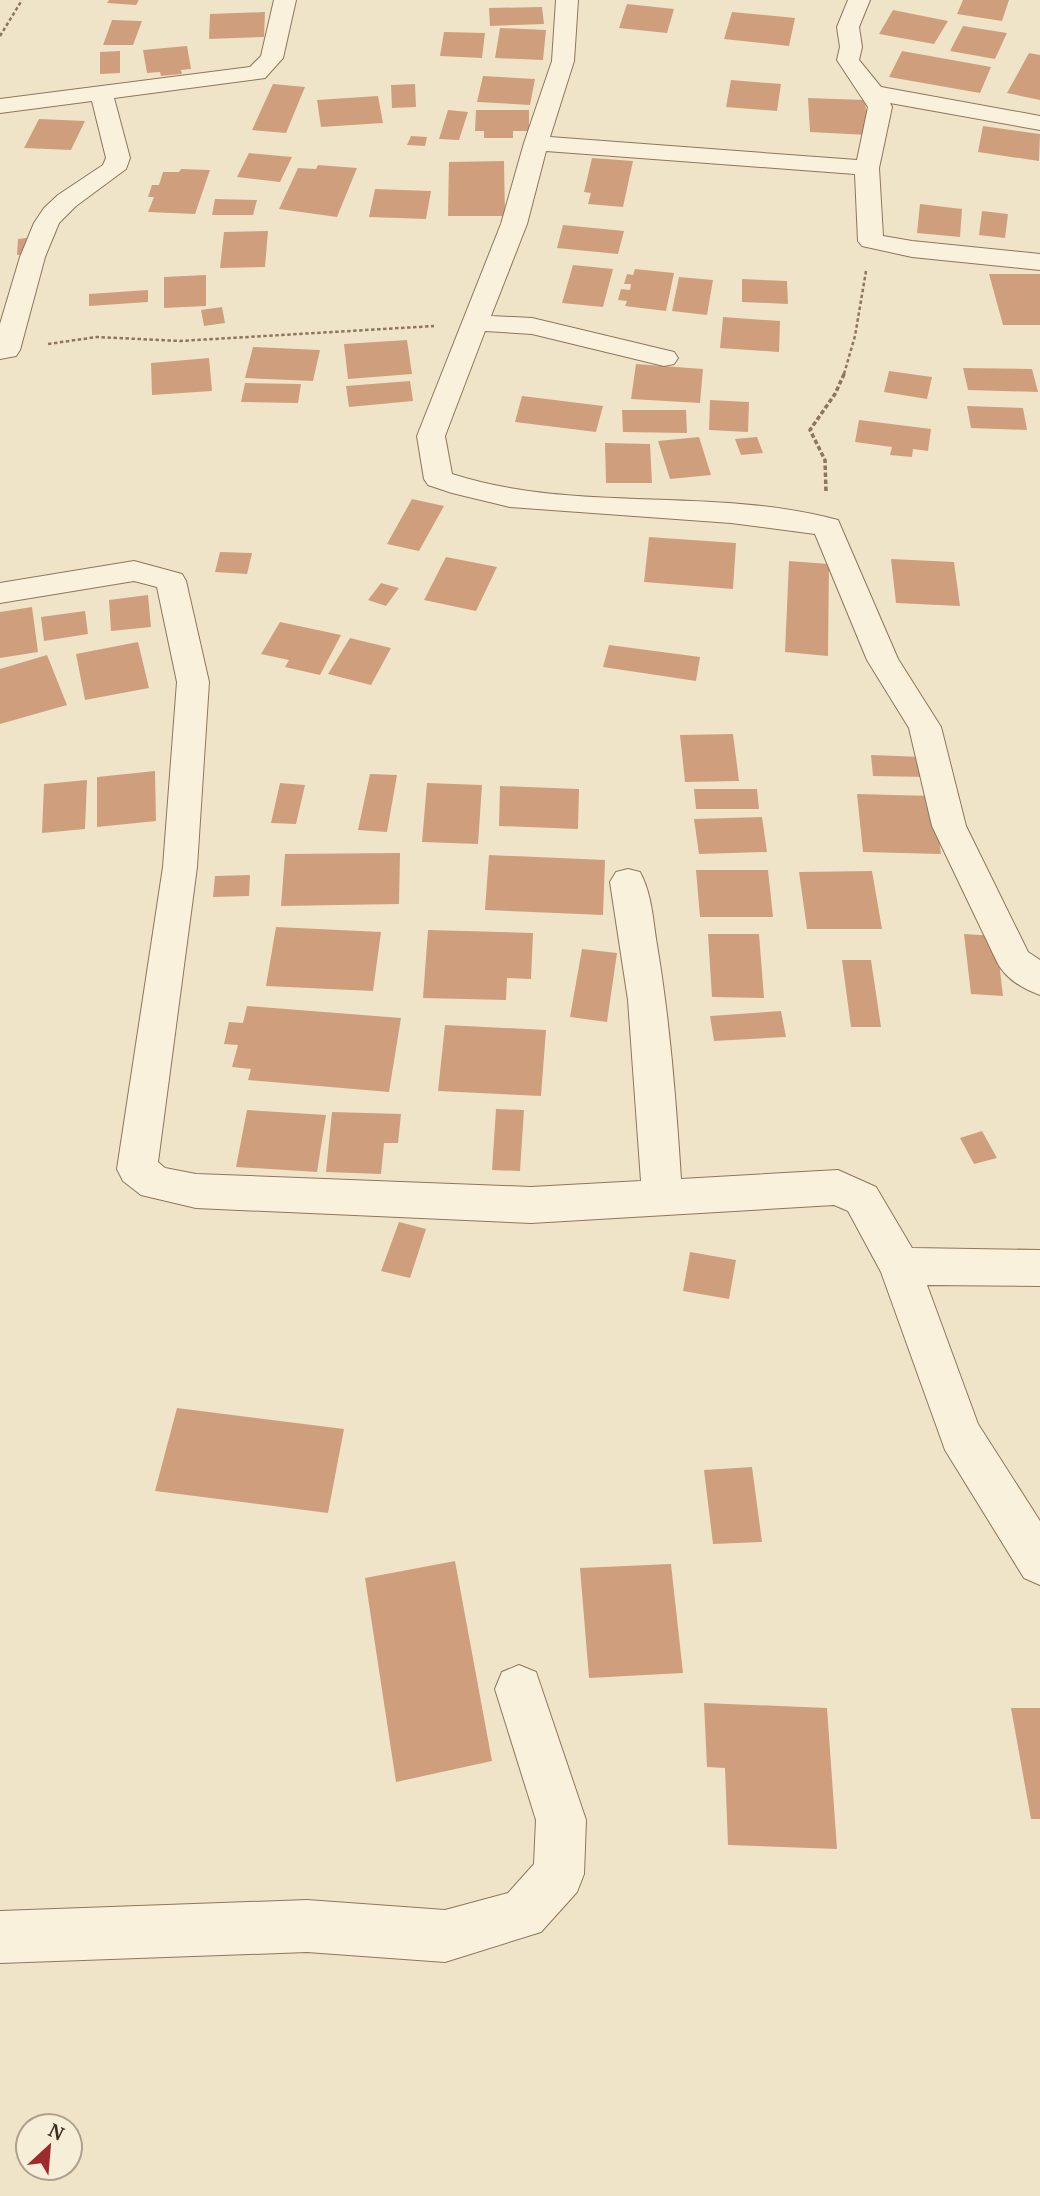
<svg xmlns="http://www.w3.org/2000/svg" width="1040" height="2196" font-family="'PT Serif',serif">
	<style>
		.building { fill: #cf9f7d }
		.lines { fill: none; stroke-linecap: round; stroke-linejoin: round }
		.minor-casing { stroke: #8d765c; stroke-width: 2 }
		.path-far1 { stroke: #8d765c; stroke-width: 2.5; stroke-dasharray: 3.5 2.5; stroke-linecap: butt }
		.path { stroke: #8d765c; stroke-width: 3.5; stroke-dasharray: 4.5 2.5; stroke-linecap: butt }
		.minor { fill: #faf1dc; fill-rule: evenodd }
	</style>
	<rect width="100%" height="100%" fill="#f0e4c8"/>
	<path class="building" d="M109 0H139L136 5 107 3Z
		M963 0H1009L1002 21 957 14Z
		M627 4 674 9 667 33 619 28Z
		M542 7 544 24 490 26 489 8Z
		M893 10 948 21 934 44 879 34Z
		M265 12 264 37 209 39 210 14Z
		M732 12 795 18 789 46 724 39Z
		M112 20 142 21 133 45H103Z
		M963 26 1007 33 995 59 950 51Z
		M500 28 546 30 543 60 495 58Z
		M444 32 485 33 482 58 440 56Z
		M187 46 191 69 181 70 182 74 161 76 160 72 147 73 143 50Z
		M120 51V73L100 74V52Z
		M902 51 991 67 980 93 889 77Z
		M1029 53 1040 55V100L1007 93Z
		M483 76 535 79 530 105 477 102Z
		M731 80 781 84 777 111 726 107Z
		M273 84 305 87 286 133 252 130Z
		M415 84 416 107 392 108 391 85Z
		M378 96 383 123 321 127 317 100Z
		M808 98 865 100 868 135 810 132Z
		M448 110 468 112 459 140 439 139Z
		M476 110H529V131H513V138H484V131H475Z
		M39 119 85 121 71 150 24 148Z
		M983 126 1040 134 1039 161 978 152Z
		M411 136 427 137 425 146 407 145Z
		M249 153 292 157 280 182 237 177Z
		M592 158 633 161 623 207 588 204 591 193 584 192Z
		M504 161 505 216H448L449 162Z
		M318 165 357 168 337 217 279 209 298 168 316 169Z
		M181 169 210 170 195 214 148 212 154 197H148L152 185H159L163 172H179Z
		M375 189 431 191 426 219 369 217Z
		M215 199 257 200 253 215H212Z
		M920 204 962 209 960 237 917 233Z
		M982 211 1008 214 1005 238 979 235Z
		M563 225 624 231 618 254 557 248Z
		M268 231 265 267 220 268 224 232Z
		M34 237 33 254 17 255 18 239Z
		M573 265 613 269 603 307 562 303Z
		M635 269 674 273 666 311 625 306 627 301 618 300 621 289 630 290 631 284H624L627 274 633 275Z
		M989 274H1040V325H1003Z
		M206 275V306L164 308V277Z
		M679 277 713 280 707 315 672 311Z
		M742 279 787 281 788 304 742 302Z
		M148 290V302L89 306V294Z
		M222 307 225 323 204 326 201 310Z
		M723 317 780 321 779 352 720 348Z
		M407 340 412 374 348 379 344 344Z
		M253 347 320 350 313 381 245 378Z
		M209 358 212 391 152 395 151 363Z
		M636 364 703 369 700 403 631 399Z
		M963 368 1032 369 1038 392 968 390Z
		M889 371 932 377 927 399 884 392Z
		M410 381 413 401 349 407 346 386Z
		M245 383 301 384 298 403 241 402Z
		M522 396 603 406 596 432 515 422Z
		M710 400 749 402 748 432 709 430Z
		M967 406 1023 408 1027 430 971 428Z
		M622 410H686L687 433 623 432Z
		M859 420 931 429 928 451 913 449 912 457 890 455 892 447 855 442Z
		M699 437 711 475 670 479 658 441Z
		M757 437 763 453 741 455 735 439Z
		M605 443 650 444 652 483H606Z
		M412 499 444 506 419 551 387 544Z
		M649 537 736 543 733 589 644 582Z
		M220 552 252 553 247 574 215 572Z
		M446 557 497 567 476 611 424 600Z
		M891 559 954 562 960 606 896 603Z
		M789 561 829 564 828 656 785 652Z
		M381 583 399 588 386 606 368 600Z
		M148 595 151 627 111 631 109 600Z
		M32 607 38 652 0 658V612Z
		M85 611 88 634 44 641 41 617Z
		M280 622 341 635 320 675 285 667 289 660 261 654Z
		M350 638 391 648 371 685 328 674Z
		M138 642 149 688 85 700 76 654Z
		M609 645 700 657 696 681 603 667Z
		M47 655 67 705 0 724V669Z
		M733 734 739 781 685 782 680 735Z
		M871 755 923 757 926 777 873 776Z
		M155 771 156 821 97 827V777Z
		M370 774 397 775 387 832 358 830Z
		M87 780 85 829 42 833 44 784Z
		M280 783 305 785 296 824 271 823Z
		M427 783 482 785 478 844 422 842Z
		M500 786 579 789 578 829 499 826Z
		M694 789H757L759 809H696Z
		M857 794 933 796 941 854 863 852Z
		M762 817 767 852 699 854 694 819Z
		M400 853 399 904 281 906 285 854Z
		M489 855 605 860 603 915 485 910Z
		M696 870H768L773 917H700Z
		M872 871 882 929H807L799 872Z
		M250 875 249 896 213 897 215 876Z
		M276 927 381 932 373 991 266 986Z
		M428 930 533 933 531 979 507 978 506 1000 423 998Z
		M708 934H759L764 998 712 997Z
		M964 934 996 936 1003 996 971 994Z
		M582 949 617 953 607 1022 570 1017Z
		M842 960H871L881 1027H851Z
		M247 1006 401 1018 389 1092 248 1080 251 1069 232 1067 238 1045 224 1044 229 1022 243 1023Z
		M781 1011 786 1037 714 1041 710 1016Z
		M445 1025 546 1030 541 1096 438 1091Z
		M496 1109 524 1110 520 1171 492 1170Z
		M247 1110 326 1115 317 1172 236 1167Z
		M332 1112 401 1114 398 1143H384L381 1174 326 1172Z
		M982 1131 997 1158 974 1164 960 1138Z
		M399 1222 426 1229 410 1278 381 1271Z
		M690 1252 736 1260 729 1299 683 1291Z
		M177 1408 344 1429 328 1513 155 1491Z
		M752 1467 762 1542 713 1544 704 1470Z
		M455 1561 492 1761 396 1782 365 1578Z
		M671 1564 683 1673 589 1678 580 1568Z
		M704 1703 827 1708 837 1849 728 1845 725 1768 707 1767Z
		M1011 1708H1040V1819H1031Z"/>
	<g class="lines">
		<defs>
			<path id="minor" d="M274 0H296L283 58 265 78 114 98 130 158 126 169 76 206 59 223 45 257 20 350 16 356 0 359V324L20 257 34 223 44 208 58 195 103 165 106 158 92 101 0 113V99L250 67 261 56Z
				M556 0H578L574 61 550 137 857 160 868 107 837 60 840 47 837 27 848 0H870L859 27 862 47 859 60 881 87 1040 116V130L890 103 892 107 879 168 883 236 912 241 1040 254V270L912 257 862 246 858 241 855 174 546 151 527 224 491 316 532 318 674 352 678 358 674 364 664 366 532 334 485 331 445 436 452 474C576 514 712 486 838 520L898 659 941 727 966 826 1028 952 1040 960V995C1023 989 1005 978 997 962L932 826 909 728 867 660 815 534 731 523 510 507 452 493 428 485 424 479 417 436 501 224 524 143 552 61Z
				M134 561 182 574 186 581 209 682 197 867 158 1162 165 1168 196 1174 531 1187 641 1181 628 1000 610 882 616 872 628 869 640 872C652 894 653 921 657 945 670 1022 676 1101 681 1179L838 1170 876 1187 912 1248 1040 1250V1286L927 1285 978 1424 1040 1521V1585L1024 1578 945 1450 881 1272 848 1211 834 1205 531 1223 196 1208 141 1195 123 1181 117 1169 163 867 177 682 157 587 134 581 0 603V583Z
				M519 1665 536 1672 586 1820 584 1874 577 1892 541 1932 445 1962 307 1952 0 1963V1911L307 1900 445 1910 508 1893 534 1864 536 1820 495 1689 502 1672Z"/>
		</defs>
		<use href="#minor" class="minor-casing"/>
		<path class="path-far1" d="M0 36 22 0
			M48 344 97 337 180 341 434 326
			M844 374 855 336 866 271"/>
		<path class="path" d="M826 491 825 460 810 430 835 394 845 372"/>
		<use href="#minor" class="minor"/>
	</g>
	<g transform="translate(49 2147) rotate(26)"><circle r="33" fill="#f7eed8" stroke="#ada18e" stroke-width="2"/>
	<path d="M0-5L12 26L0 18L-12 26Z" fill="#9e2a2b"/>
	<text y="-10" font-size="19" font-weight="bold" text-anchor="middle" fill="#3d2e20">N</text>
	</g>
</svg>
